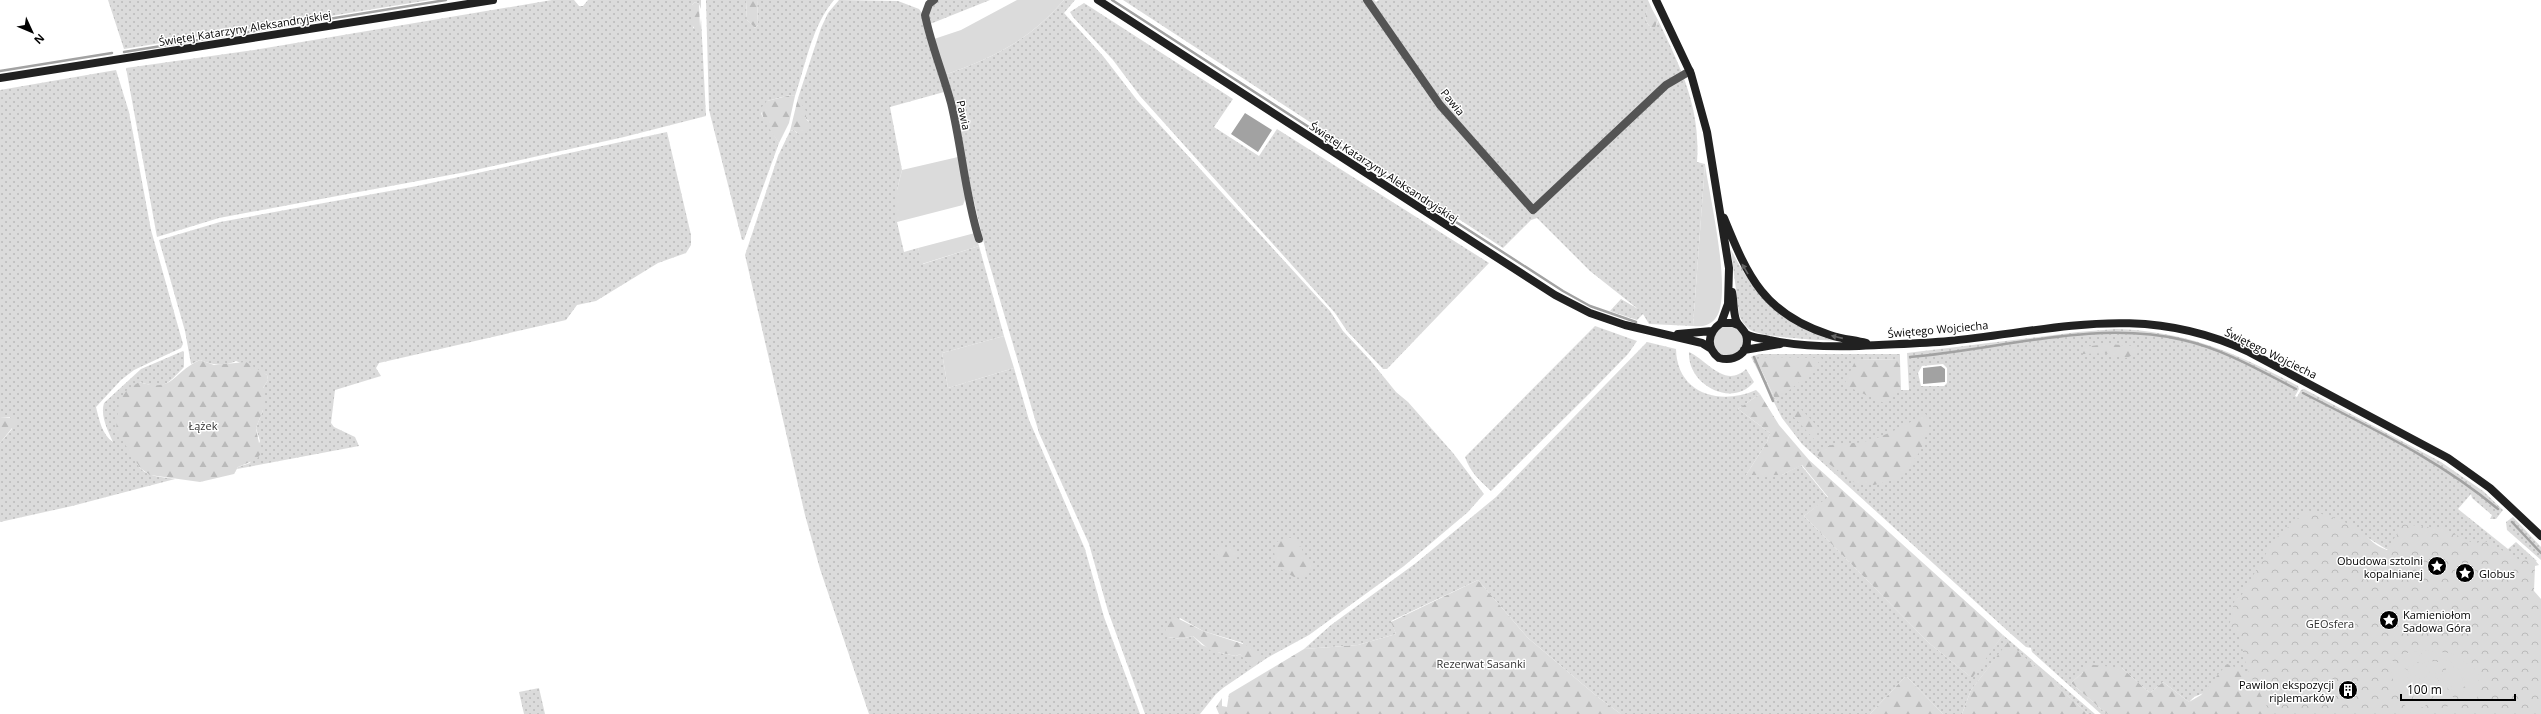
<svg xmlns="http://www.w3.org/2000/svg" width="2541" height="714" font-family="'Open Sans',sans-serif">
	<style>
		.grass { fill: url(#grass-dots); fill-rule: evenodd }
		.forest { fill: url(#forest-firs) }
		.park { fill: url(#park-crowns) }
		.garden { fill: #dbdbdb }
		.water { fill: #a2a2a2 }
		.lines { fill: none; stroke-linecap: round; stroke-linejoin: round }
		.stream { stroke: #a2a2a2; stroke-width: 2.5 }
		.street { stroke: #545454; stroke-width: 8 }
		.secondary { stroke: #212121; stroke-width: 8 }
		.oneway { fill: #646464 }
		.labels { text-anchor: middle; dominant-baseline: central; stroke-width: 3; stroke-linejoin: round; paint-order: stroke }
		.street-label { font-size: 11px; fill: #000; stroke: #fff }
		.park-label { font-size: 11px; fill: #323232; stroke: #fff }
		.poi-label { font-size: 11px; fill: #000; stroke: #fff; text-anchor: end }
	</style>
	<defs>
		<pattern id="grass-dots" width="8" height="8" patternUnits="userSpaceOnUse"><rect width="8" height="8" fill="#dbdbdb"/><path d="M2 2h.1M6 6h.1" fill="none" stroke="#bababa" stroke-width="1.8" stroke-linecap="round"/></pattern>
		<pattern id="forest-firs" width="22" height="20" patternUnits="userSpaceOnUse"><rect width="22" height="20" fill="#dbdbdb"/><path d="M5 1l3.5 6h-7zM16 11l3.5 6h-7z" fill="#bababa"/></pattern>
		<pattern id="park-crowns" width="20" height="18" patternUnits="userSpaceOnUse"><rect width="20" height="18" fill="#dbdbdb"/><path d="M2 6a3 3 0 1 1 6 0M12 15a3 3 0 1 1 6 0" fill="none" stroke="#bababa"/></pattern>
	</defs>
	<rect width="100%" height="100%" fill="#fff"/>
	<path class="grass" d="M108 0H430L124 49Z
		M552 0H574L579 6H583L588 0H701V9L699 4 695 2 692 5 693 28 700 27 701 18 706 116 624 137 466 172 219 218 157 237 126 68 254 50Z
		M706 0H746L747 20 755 28 758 25 757 0H834C812 26 806 64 795 96L790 95 767 101 761 114 779 143 744 240H742L709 110Z
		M839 0 898 1 919 9 922 13 944 92 890 107 902 170 897 190V222L904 252 918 248 923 264 979 246 1004 336 942 353 948 388 1014 368 1029 420 1085 549 1104 617 1140 714H869L820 569 805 515 745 255 778 156 790 131 794 130 797 133 809 121 806 119 798 98 821 28 828 13Z
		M938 0H990L930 24C927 14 928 5 938 0Z
		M1064 0H1075L1064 13 1103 56 1137 100 1330 311 1343 331 1370 360 1396 392 1408 402 1453 453 1484 494 1468 512 1404 566 1309 635 1267 658 1223 688 1216 694 1200 714H1145L1108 611 1089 544 1039 433 987 256 944 75C995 57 1028 41 1064 0ZM1180 618 1203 631 1243 643V657L1240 654 1236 656 1220 653 1202 645 1193 636 1181 639 1168 637Z
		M1123 0H1374L1376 2 1379 0H1648L1652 9H1648C1644 17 1645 21 1651 28L1657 24 1658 20C1681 68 1701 108 1697 162L1705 164 1693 326 1649 324 1643 314 1637 320 1610 311 1621 299 1638 309 1590 271 1537 218 1531 220 1503 248Z
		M1084 3 1233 99 1214 127 1259 156 1277 129 1489 263 1387 369H1383L1347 331 1335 313 1140 96 1113 60 1073 17 1070 12Z
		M116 70 129 112 151 230 183 344 181 348 134 370 121 380 96 407C99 419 102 435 113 442 108 431 100 416 104 403L141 369 183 351 184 352V367C166 385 165 390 139 382 138 402 127 453 140 468 148 477 163 477 175 479L72 506 0 522V443L12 429 10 417H0V90Z
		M667 132 691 235V245L686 253 658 263 596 301 577 305 566 320 379 363 376 368 381 376 335 390 331 423 334 427 355 437 359 446 237 469 238 467 250 463 260 441 256 428 263 410V388L268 380 267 375 236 361C223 367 213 365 200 360L191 364 185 331 159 240 220 222 417 186Z
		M1731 250C1757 300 1786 326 1840 341 1823 340 1761 338 1749 329 1744 325 1741 320 1739 314Z
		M1595 326 1637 341 1628 354 1590 393 1491 491C1480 481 1470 472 1465 457Z
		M2116 329C2186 331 2237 353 2298 386L2299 389 2295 396 2297 397 2301 390 2304 389 2441 462 2483 491 2503 510 2496 519H2490L2492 515 2472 498 2471 494 2458 509 2508 549 2516 542 2537 561 2528 564 2386 549 2339 520H2336L2251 673 2194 697 2189 702 2163 682 2150 693 2122 668 2083 672 2071 683 2107 714H2101L2032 652 2031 648 2026 647 2011 634 1802 444 1782 418 1751 357 1759 354H1900V360L1856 359 1896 390H1909L1907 353 2078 332ZM1821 358 1776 401 1756 360ZM1943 364 1947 368V383L1944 386H1921L1918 373 1922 366Z
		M1647 342 1676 349C1677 394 1720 406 1756 390L1760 394 1738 409 1770 433 1767 442 1746 475H1782L1801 465 1828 498 1804 516 1929 643 1971 677 2003 635 2095 714H2088L2008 643 1971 690 1962 714H1943L1906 676 1870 714H1621L1599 698 1528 638 1478 580 1391 621 1396 634 1358 645 1304 649 1331 625 1416 563 1496 497Z
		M1689 352C1707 360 1725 389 1746 369L1754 382C1731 409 1687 384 1689 352Z
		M2513 517 2541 547V560L2507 530 2506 522Z
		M539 688 545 714H524L519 692Z"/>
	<path class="forest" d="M746 0H757L758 25 755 28 747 20Z
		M695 2 699 4 700 27 696 31 691 23 692 5Z
		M1648 8 1652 9 1658 20 1655 27 1651 28C1645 21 1644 17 1648 8Z
		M791 95 795 96 789 123 779 143 764 121 761 108 767 101Z
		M798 98 806 111V119L812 125 807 132 800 135 794 130 790 131Z
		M2107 344 2134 346 2138 353 2126 358 2104 353 2083 354V347Z
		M1768 357 1822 358 1808 375 1776 401 1756 359Z
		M1856 359 1900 360 1901 390H1896L1884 403 1844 385Z
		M200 360 214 365 246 362 267 375 268 380 263 388V410L256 428 261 453 257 459 238 467 234 474 200 482 150 475 140 468 116 430 119 401 127 390 139 382C175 393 171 373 200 360Z
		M1760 394 1779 425 1809 460 2003 635 1972 678 1929 643 1804 516 1828 497 1802 465 1782 475H1746L1767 442 1770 433 1738 409Z
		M1800 408 1818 427 1815 440 1791 414Z
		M1926 414 1928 429 1921 450 1901 478 1874 485 1855 483 1817 455C1826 440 1849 445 1863 442 1886 437 1905 424 1926 414Z
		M0 417 15 418 16 423 0 443Z
		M1286 537 1296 539 1312 567 1302 578 1294 577 1277 567 1274 552 1277 542Z
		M1217 548 1233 549 1236 553 1234 559 1229 562 1220 559 1216 552Z
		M1478 580 1528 638 1599 698 1621 714H1219L1216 707 1222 698V706L1227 707 1229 694 1304 649 1358 645 1396 634 1391 622Z
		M1173 616 1203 631 1255 648 1261 660 1258 664 1250 666 1240 654 1236 656 1211 651 1193 636 1181 639 1168 637 1165 633 1166 626Z
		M2008 642 2088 714H1962L1971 690Z
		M2085 664 2122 668 2150 693 2163 682 2189 702 2201 695 2227 664 2251 673 2275 714H2107L2071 683 2083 672Z
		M1906 676 1943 714H1870Z"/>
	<path class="park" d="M2307 510C2325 515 2346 520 2362 532 2370 539 2375 546 2387 550L2403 524 2444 529 2475 544 2483 540 2520 560 2534 559 2539 565 2535 566 2534 591 2541 599V714H2271L2247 669 2239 634 2229 627 2235 598 2241 596 2274 540Z"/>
	<path class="garden" d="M1017 0H1064C1028 41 995 57 944 75L934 39 961 30Z
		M958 157 966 197 963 205 897 222V190L902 170Z
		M1705 164C1709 194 1734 298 1715 319 1709 326 1701 327 1693 326Z
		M975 233 979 246 922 264 918 248Z
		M1725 324 1740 329 1744 344 1740 353 1724 358 1714 351 1711 335Z
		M1004 336 1014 368 948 388 942 353Z
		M2424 650 2449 653 2446 661 2425 659 2420 651Z
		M2416 651 2422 659 2410 668 2393 656Z
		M2452 653 2479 672 2477 703 2474 709 2464 701C2467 683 2465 671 2449 661Z
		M2391 660 2409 671C2404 685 2410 703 2422 711L2420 714H2412C2398 699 2390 681 2391 660Z
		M2431 661 2445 663 2441 675 2434 673 2427 662Z
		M2424 662 2430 672 2421 677 2412 670Z
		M2448 664C2463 670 2466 685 2462 698L2452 693 2451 683 2443 677Z
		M2411 673 2421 680V691L2428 701 2424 708C2413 704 2407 683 2411 673Z
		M2432 675 2439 679 2430 699 2421 686 2425 677Z
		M2442 680 2448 684 2447 700 2440 699 2437 706 2431 701Z
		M2452 696 2460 702 2455 712 2442 714V711L2449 705Z"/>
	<path class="water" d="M1245 113 1272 130 1258 152 1231 134Z
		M1941 366 1945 369V382L1923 384V368Z"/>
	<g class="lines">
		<path class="stream" d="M1112 0 1563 291 1590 306 1636 322
			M124 52 446 0
			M0 71 112 53
			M1754 357 1773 401
			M1910 357C1999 350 2093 319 2183 340 2223 349 2259 370 2296 389
			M2303 393C2371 428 2440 460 2498 509
			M2512 522 2541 553"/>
		<path class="street" d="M934 0 929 4 925 15C931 45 943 73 951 103 962 148 965 195 979 239
			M1367 0 1440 105 1533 210 1666 85 1690 71"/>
		<path class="secondary" d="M1098 0 1555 295 1590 313 1625 325 1702 343 1710 348
			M1656 0 1691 74 1707 132 1729 268 1728 304 1721 323
			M0 78 493 0
			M1724 218C1748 277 1764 314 1830 335 1842 339 1854 340 1866 343
			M1732 292C1734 301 1733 311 1736 320 1738 326 1744 329 1746 335 1751 353 1734 362 1719 358 1706 348 1707 333 1721 323H1733L1738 325
			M1678 334 1712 331
			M1746 334C1753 338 1761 338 1769 340 1798 346 1829 347 1859 346 1889 344 1919 344 1949 341 2058 330 2144 302 2249 352L2448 458 2490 488 2541 536
			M1744 350 1780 344"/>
	</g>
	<defs><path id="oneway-solid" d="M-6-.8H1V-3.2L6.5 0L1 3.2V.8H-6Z"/></defs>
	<g class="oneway">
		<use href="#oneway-solid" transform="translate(1745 269) rotate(-121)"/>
		<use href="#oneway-solid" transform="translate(1837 337) rotate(-167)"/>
	</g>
	<defs>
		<symbol id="sight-disc" viewBox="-11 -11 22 22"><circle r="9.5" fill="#000" stroke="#fff"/><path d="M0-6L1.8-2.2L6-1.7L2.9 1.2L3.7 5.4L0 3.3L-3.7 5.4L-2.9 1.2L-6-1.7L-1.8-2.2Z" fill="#fff"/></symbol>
		<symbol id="building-disc" viewBox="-11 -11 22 22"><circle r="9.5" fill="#000" stroke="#fff"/><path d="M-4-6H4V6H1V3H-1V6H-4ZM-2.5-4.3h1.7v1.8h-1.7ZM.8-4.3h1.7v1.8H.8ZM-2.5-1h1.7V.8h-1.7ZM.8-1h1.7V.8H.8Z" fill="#fff"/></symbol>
	</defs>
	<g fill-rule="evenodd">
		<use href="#sight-disc" x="2426" y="555" width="22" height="22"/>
		<use href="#sight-disc" x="2454" y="562" width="22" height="22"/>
		<use href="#sight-disc" x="2378" y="609" width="22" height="22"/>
		<use href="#building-disc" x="2337" y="679" width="22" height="22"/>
	</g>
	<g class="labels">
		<g class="street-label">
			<text transform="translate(245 28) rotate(-9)">Świętej Katarzyny Aleksandryjskiej</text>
			<text transform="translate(1453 102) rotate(51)">Pawia</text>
			<text transform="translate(964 115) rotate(78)">Pawia</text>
			<text transform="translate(1384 172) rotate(33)">Świętej Katarzyny Aleksandryjskiej</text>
			<text transform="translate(1938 329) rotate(-5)">Świętego Wojciecha</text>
			<text transform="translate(2271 353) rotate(26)">Świętego Wojciecha</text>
		</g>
		<g class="park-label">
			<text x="203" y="425">Łążek</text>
			<text x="2330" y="623">GEOsfera</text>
			<text x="1481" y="663">Rezerwat Sasanki</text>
		</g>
		<g class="poi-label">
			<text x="2423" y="560">Obudowa sztolni<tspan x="2423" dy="13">kopalnianej</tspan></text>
			<text x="2479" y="573" text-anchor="start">Globus</text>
			<text x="2403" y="614" text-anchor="start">Kamieniołom<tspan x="2403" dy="13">Sadowa Góra</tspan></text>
			<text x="2334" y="684">Pawilon ekspozycji<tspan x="2334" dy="13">riplemarków</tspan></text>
		</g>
	</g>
	<g transform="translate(32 32) rotate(134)" stroke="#ffffff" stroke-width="3" paint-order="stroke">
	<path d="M0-3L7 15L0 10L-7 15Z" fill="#000000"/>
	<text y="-6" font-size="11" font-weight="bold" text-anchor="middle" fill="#000000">N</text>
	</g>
	<path d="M2401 694v6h114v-6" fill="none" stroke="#000000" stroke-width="2"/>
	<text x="2407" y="694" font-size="12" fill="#000000" stroke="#ffffff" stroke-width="3" paint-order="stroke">100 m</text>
</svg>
